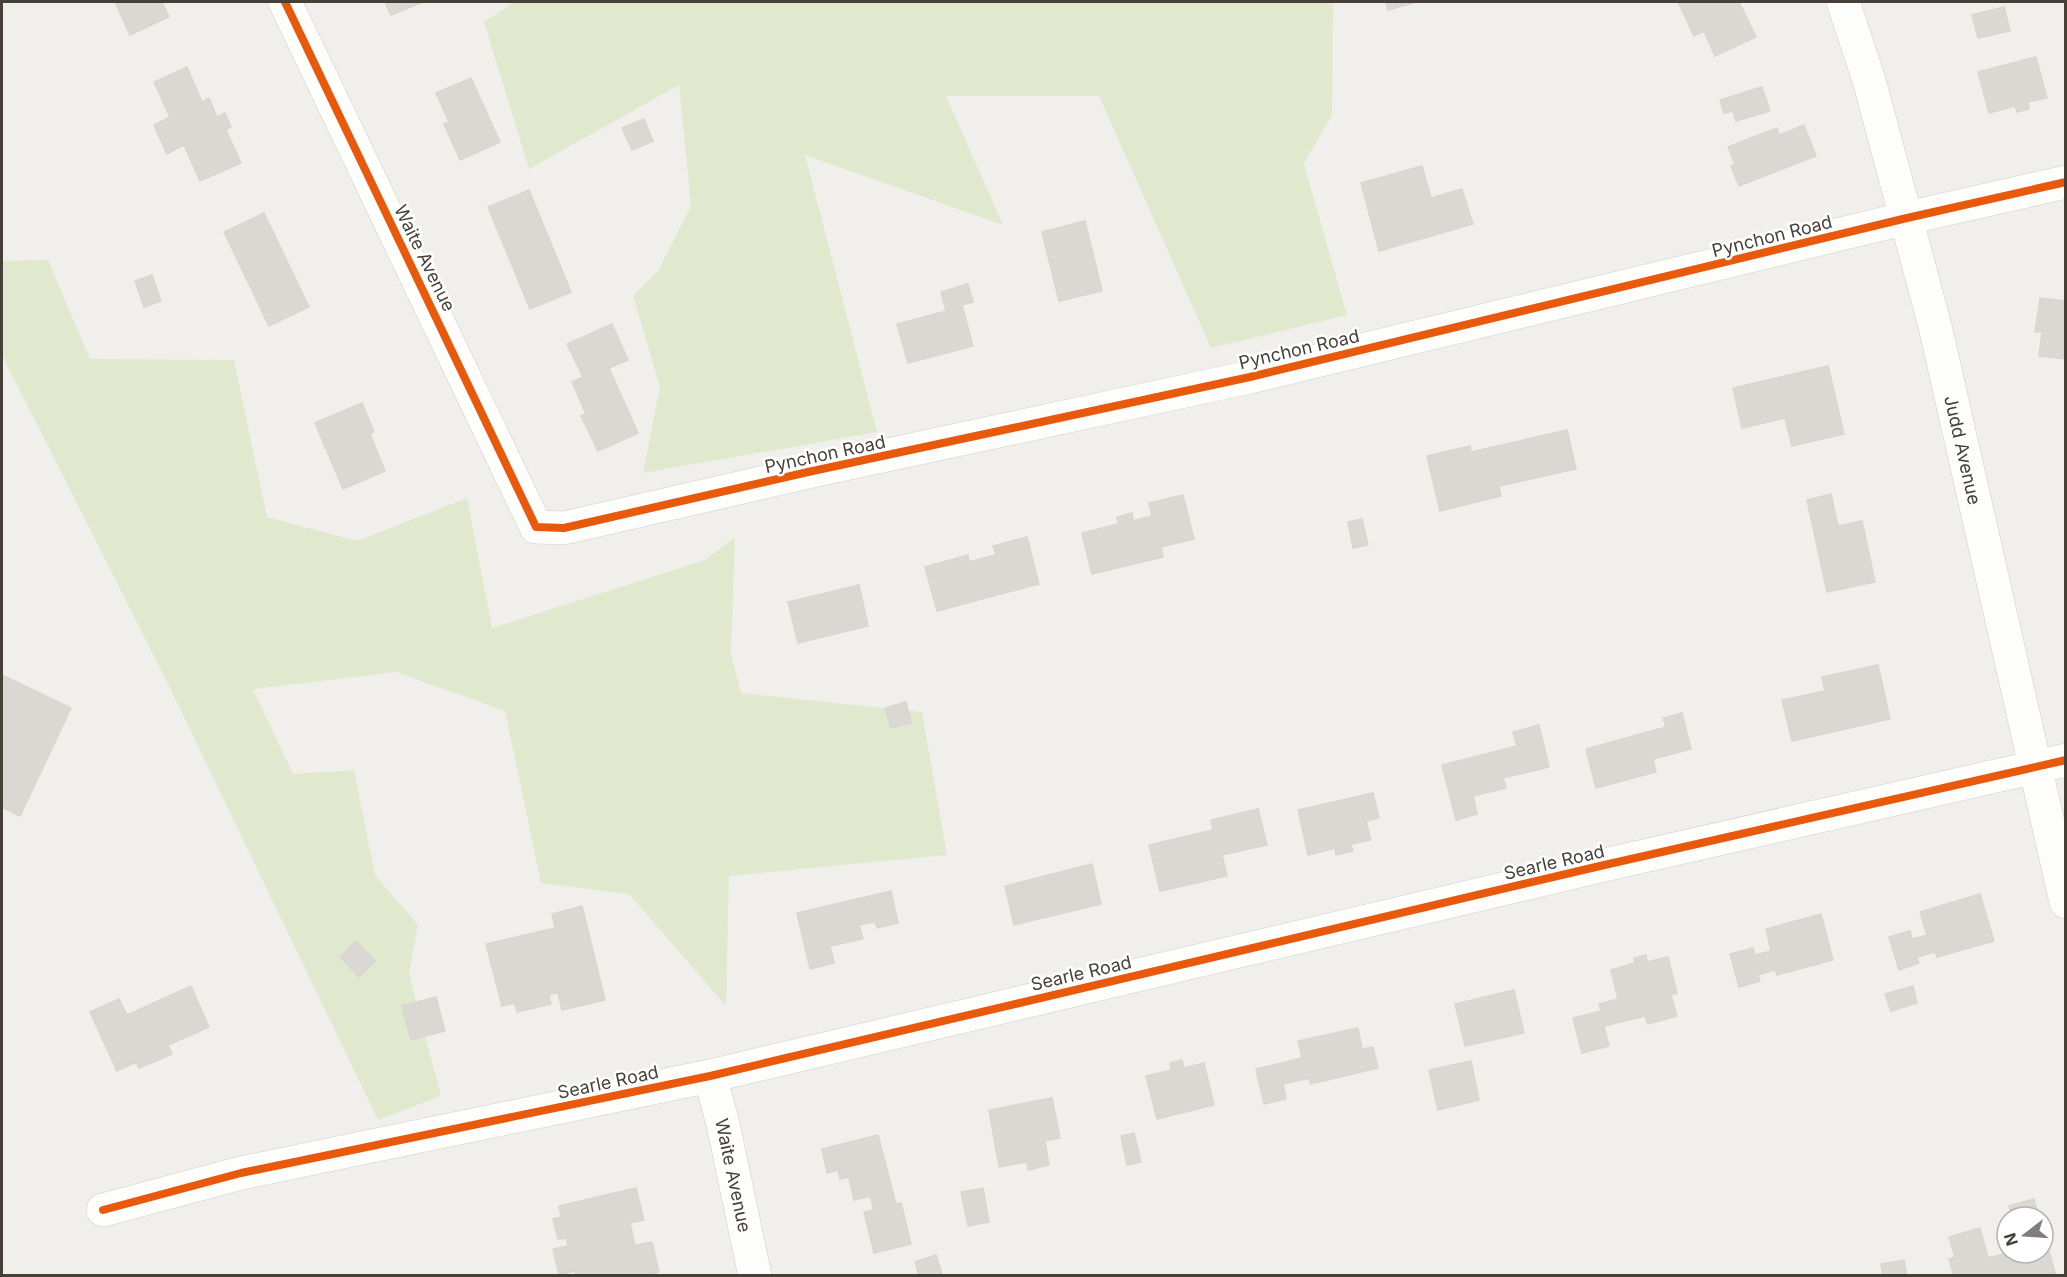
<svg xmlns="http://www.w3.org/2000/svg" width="2067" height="1277" font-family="Inter,sans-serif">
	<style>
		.green { fill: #e0e9ce }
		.building { fill: #dbd8d4; stroke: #d9d6d2; stroke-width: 1.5 }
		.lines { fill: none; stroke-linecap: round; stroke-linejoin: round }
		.minor-casing { stroke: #cfcdca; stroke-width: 34 }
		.minor { stroke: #fdfdfc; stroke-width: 33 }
		.cycleway-casing { stroke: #fff; stroke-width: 11 }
		.cycleway { stroke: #e8590c; stroke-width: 8 }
		.labels { text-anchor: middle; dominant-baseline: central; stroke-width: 5; stroke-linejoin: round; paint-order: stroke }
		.street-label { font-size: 18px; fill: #474039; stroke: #fff }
	</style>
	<rect width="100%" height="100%" fill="#f1efec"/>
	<path class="green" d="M514 2H1333L1332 115 1304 164 1347 315 1211 348 1099 96H946L1003 225 805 155 877 432 643 473 660 387 633 296 658 271 691 206 679 85 529 169 484 22Z
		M48 260 90 359 234 360 267 517 357 541 467 498 492 628 705 560 735 537 731 654 741 693 922 712 947 855 729 876 726 1006 629 894 541 883 505 711 396 672 253 689 293 774 354 770 375 875 418 925 409 974 441 1096 378 1120 171 690 2 355V261Z"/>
	<path class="building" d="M115 2H162L169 17 130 35Z
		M385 2H423L391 15Z
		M1386 2H1417L1388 10Z
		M1678 2H1739L1756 37 1715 56 1704 31 1694 36Z
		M2004 7 2010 31 1978 38 1972 15Z
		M2036 57 2047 98 2028 102 2029 109 2017 112 2015 106 1989 113 1978 72Z
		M187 67 202 102 209 98 217 117 225 113 231 127 226 130 241 163 200 181 184 145 167 154 154 125 170 117 154 82Z
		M471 78 500 142 460 160 444 124 449 122 436 93Z
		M1762 87 1770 111 1736 121 1733 111 1724 113 1720 100Z
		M644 119 653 141 632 150 622 128Z
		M1804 125 1816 156 1739 186 1731 166 1735 164 1728 147 1777 128 1779 135Z
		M1422 166 1431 198 1462 189 1473 224 1379 251 1361 183Z
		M529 190 571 292 530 309 488 207Z
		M264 213 309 307 269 326 224 232Z
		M1085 221 1102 291 1059 301 1042 232Z
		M152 275 161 301 144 307 135 281Z
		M968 284 973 302 962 305 973 346 908 363 897 324 946 311 941 292Z
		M2040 298 2066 301V359L2039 356 2042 332H2035Z
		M612 324 628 360 609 368 638 433 598 451 581 416 586 414 572 382 583 377 567 344Z
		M1828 366 1844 434 1792 446 1785 418 1742 428 1733 388Z
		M362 403 374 432 370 434 385 471 343 489 315 423Z
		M1567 430 1576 469 1499 486 1501 496 1440 511 1427 456 1470 446 1471 452Z
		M1831 494 1838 526 1862 521 1875 582 1827 592 1807 500Z
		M1183 495 1194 539 1161 547 1163 557 1092 574 1082 533 1118 524 1117 517 1132 513 1133 521 1152 516 1149 503Z
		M1362 519 1368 545 1353 548 1348 522Z
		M1027 537 1039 584 937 611 925 567 968 555 969 562 996 555 993 546Z
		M859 585 868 626 798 643 788 602Z
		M1878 665 1890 719 1792 741 1782 700 1825 691 1822 677Z
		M2 675 71 708 20 816 2 807Z
		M906 702 911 723 891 728 885 708Z
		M1682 713 1691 749 1653 759 1656 772 1596 788 1586 749 1666 727 1663 718Z
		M1539 725 1549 767 1503 778 1506 788 1473 796 1477 814 1456 820 1442 765 1517 746 1513 732Z
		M1373 793 1379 818 1366 821 1371 840 1351 844 1353 851 1336 855 1335 848 1308 855 1298 810Z
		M1258 809 1267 845 1222 855 1227 876 1160 891 1149 845 1213 830 1211 820Z
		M1092 864 1101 904 1014 925 1005 886Z
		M891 891 898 923 877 928 875 922 859 925 863 939 830 946 834 963 810 969 797 913Z
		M1980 894 1994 941 1937 957 1935 952 1917 957 1919 963 1899 970 1889 937 1910 931 1912 939 1927 935 1920 912Z
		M582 906 605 1000 562 1010 558 992 549 995 551 1004 517 1012 515 1003 502 1006 486 944 555 928 552 914Z
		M1821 914 1833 960 1777 975 1775 970 1758 975 1760 981 1739 987 1730 954 1753 948 1755 955 1771 951 1766 929Z
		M356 941 375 961 359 977 340 957Z
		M1646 955 1647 962 1668 957 1677 993 1671 995 1677 1016 1648 1024 1645 1016 1604 1026 1609 1046 1582 1053 1573 1018 1601 1011 1599 1004 1618 999 1611 970 1635 963 1634 958Z
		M191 986 209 1027 168 1045 172 1054 139 1068 136 1062 117 1071 90 1012 119 999 127 1015Z
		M1913 986 1917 1003 1891 1011 1885 994Z
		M1514 990 1524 1033 1465 1046 1455 1004Z
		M436 997 445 1031 411 1040 402 1006Z
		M1358 1028 1362 1049 1373 1047 1378 1068 1310 1084 1309 1078 1283 1084 1286 1099 1264 1104 1256 1069 1302 1058 1298 1041Z
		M1182 1060 1184 1068 1204 1063 1214 1105 1157 1119 1146 1076 1171 1070 1170 1063Z
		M1471 1061 1479 1100 1438 1110 1429 1070Z
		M1052 1098 1060 1138 1045 1141 1049 1165 1028 1170 1027 1162 999 1167 989 1110Z
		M1134 1133 1141 1162 1127 1165 1121 1136Z
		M878 1135 896 1204 901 1203 911 1244 874 1253 864 1212 874 1210 870 1196 854 1200 849 1177 840 1179 838 1170 827 1173 822 1149Z
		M636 1188 644 1220 630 1223 635 1245 652 1242 659 1272 646 1276H576L575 1271 559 1275 553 1249 568 1246 566 1238 558 1239 553 1219 561 1217 559 1206Z
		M983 1188 989 1222 968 1226 961 1192Z
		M2034 1199 2039 1217H2012L2009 1206Z
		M1980 1228 1988 1258 2007 1253H2043V1230L2056 1276H1960V1274L1954 1276 1949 1259 1955 1257 1949 1237Z
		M936 1255 942 1274 919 1276 915 1262Z
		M1904 1260 1907 1276H1883L1881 1264Z"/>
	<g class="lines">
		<defs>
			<g id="minor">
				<path d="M285 2 536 527 564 528 808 472 1250 377 1907 218 2066 182"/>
				<path id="s1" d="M1843 2 1869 80 1935 326 2066 902"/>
				<path id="s2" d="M710 1076 723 1124 755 1276"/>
				<path d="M103 1210 241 1173 710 1076 1600 866 2066 760"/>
			</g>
		</defs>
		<use href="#minor" class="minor-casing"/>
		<use href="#minor" class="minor"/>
		<defs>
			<path id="cycleway" d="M285 2 536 527 564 528 808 472 1250 377 1907 218 2066 182
				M103 1210 241 1173 710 1076 1600 866 2066 760"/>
		</defs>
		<use href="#cycleway" class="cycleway-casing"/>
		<use href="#cycleway" class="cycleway"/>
	</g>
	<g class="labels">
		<g class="street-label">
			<text transform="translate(1772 236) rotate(-14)">Pynchon Road</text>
			<text transform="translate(425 258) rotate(64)">Waite Avenue</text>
			<text transform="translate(1299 349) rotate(-13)">Pynchon Road</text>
			<text stroke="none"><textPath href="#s1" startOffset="464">Judd Avenue</textPath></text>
			<text transform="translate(825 454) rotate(-12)">Pynchon Road</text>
			<text transform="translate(1554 862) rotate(-13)">Searle Road</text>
			<text transform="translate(1081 973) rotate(-13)">Searle Road</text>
			<text transform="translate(608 1082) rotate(-12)">Searle Road</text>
			<text stroke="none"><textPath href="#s2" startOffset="102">Waite Avenue</textPath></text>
		</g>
	</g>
	<rect width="2067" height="1277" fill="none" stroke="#474039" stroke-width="6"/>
	<g transform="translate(2025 1235) rotate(253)"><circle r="28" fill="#ffffff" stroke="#b5b3b0" stroke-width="1.5"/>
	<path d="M0-4.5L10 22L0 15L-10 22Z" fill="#827d78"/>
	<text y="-9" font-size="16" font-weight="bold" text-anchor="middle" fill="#474039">N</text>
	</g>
</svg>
